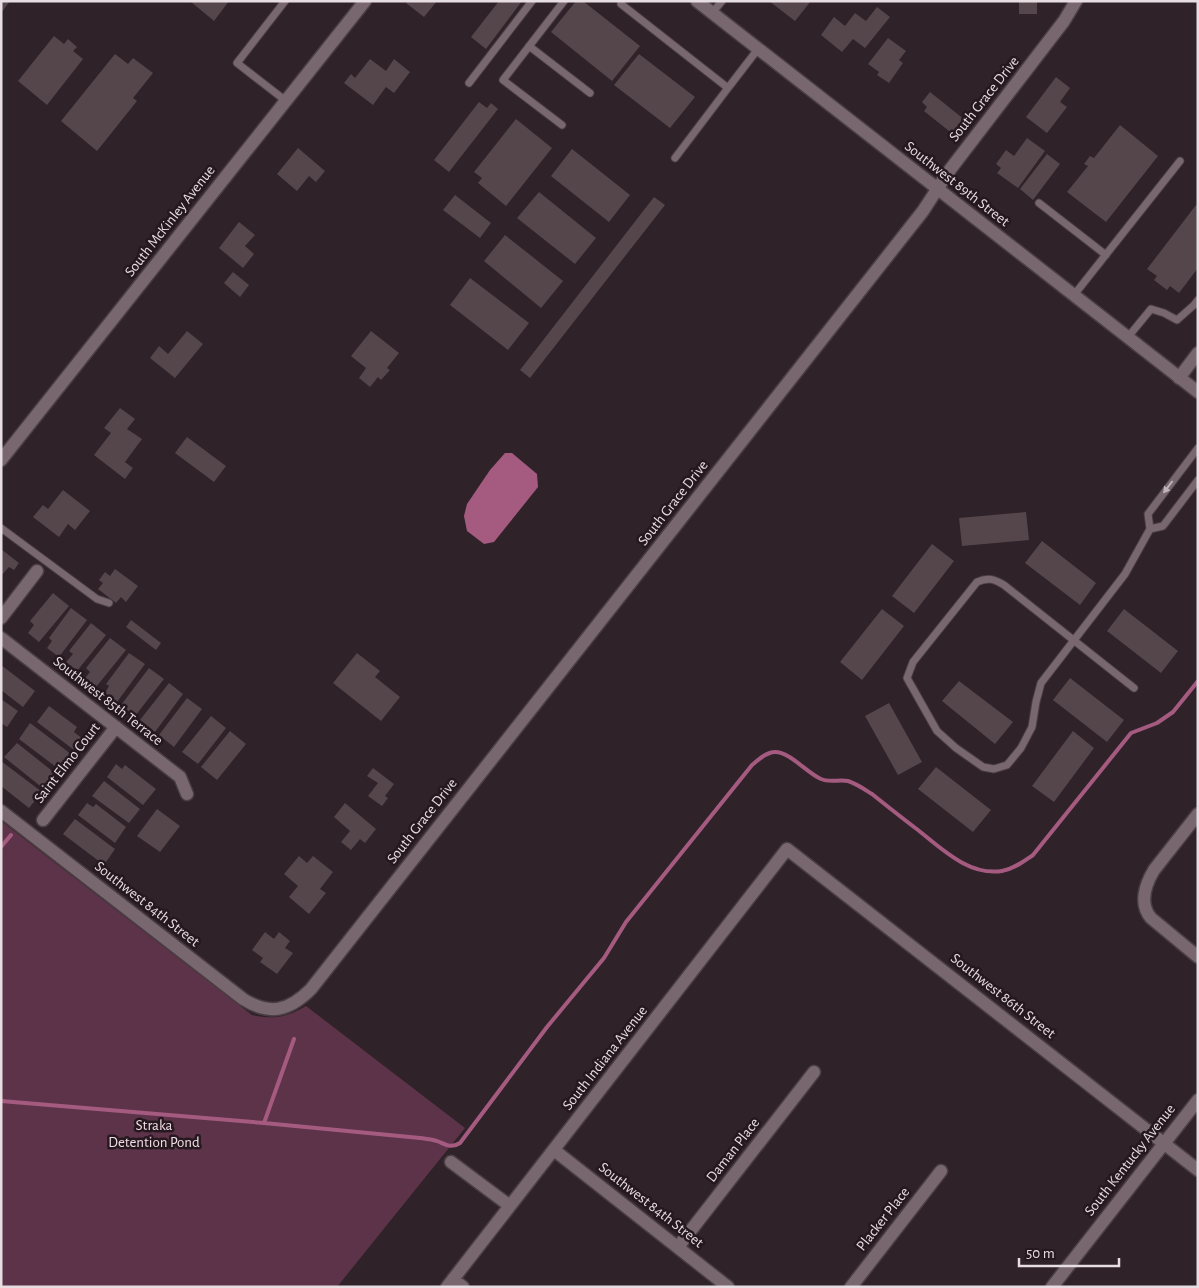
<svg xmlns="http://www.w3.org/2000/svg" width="1199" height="1288" font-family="'Alegreya Sans',sans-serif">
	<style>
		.green { fill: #5c3348 }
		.water { fill: #a55b80 }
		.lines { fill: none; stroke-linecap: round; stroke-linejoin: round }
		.stream { stroke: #a55b80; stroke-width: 4 }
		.building { fill: #55464c }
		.lane-casing { stroke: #493e43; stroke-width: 9 }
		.street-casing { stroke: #493e43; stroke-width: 15 }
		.secondary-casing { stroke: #493e43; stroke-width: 15 }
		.lane { stroke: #78676f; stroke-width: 7 }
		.street { stroke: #78676f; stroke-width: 12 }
		.secondary { stroke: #78676f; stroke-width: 12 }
		.oneway { fill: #c0b4ba }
		.labels { text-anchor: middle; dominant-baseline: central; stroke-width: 5; stroke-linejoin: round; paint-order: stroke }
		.street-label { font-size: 15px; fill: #e7dee2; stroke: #25181e }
		.park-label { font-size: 15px; fill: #f3dde7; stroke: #25181e }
	</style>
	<rect width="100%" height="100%" fill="#2f2228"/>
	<path class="green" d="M1 821 252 1015C274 1020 287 1017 306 1006L465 1128 337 1287H1Z"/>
	<path class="water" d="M505 453H512L537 474 538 487 494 542 484 544 467 531 464 516 467 504 490 470Z"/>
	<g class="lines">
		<path class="stream" d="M1 847 11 835
			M1 1101 264 1123 420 1138C426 1139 431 1139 437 1141 445 1144 451 1149 460 1143L547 1027 604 958 626 922 752 765C758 760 766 752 775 752 790 752 807 773 821 779 830 783 839 779 848 781 857 784 864 789 872 794 887 806 902 818 918 830 942 849 969 876 1002 871 1014 869 1024 861 1033 855L1131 733 1157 723 1173 712 1198 681
			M264 1123 294 1039"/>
	</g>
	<path class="building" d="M1 1H10L1 13Z
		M190 1H229L214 21Z
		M408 1H437L424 17 406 3Z
		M499 1H522L486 49 471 37Z
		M576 1H583L640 46 612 81 551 32Z
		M769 1H811L795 21Z
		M1019 1H1037V14H1019Z
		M877 7 890 17 865 48 853 39 842 52 821 35 834 17 845 26 855 13 866 21Z
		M54 36 64 44 68 39 77 47 73 51 83 59 47 105 18 81Z
		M888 38 906 51 899 60 903 63 889 83 877 75 879 72 868 64Z
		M115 54 128 64 133 58 153 73 133 98 137 101 97 151 61 121Z
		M639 54 695 97 670 128 614 85Z
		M370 59 386 71 394 59 410 72 394 93 386 87 373 105 344 83 351 74 355 78Z
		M1056 77 1070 88 1060 102 1067 107 1047 133 1026 117Z
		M930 92 965 120 954 135 924 111 927 107 922 102Z
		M479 102 487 108 491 103 498 109 449 172 434 160Z
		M516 119 552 148 506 206 478 183 482 178 474 172Z
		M1120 125 1158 156 1106 222 1067 192 1088 166 1084 164 1090 156 1094 158Z
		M1027 138 1045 151 1018 188 997 173 1001 168 996 164 1006 150 1014 156Z
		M298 148 325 171 316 182 309 176 297 191 277 174Z
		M572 149 630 195 609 222 551 176Z
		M1047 154 1060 164 1033 200 1020 189Z
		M539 192 596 238 575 264 517 218Z
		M455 195 491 223 480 238 443 210Z
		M654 197 665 205 530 378 520 370Z
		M1196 205 1198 207V268L1179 293 1170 286 1167 290 1154 280 1157 276 1147 269Z
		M239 222 255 235 245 246 254 254 243 268 219 248Z
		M505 235 563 281 541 308 484 261Z
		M233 272 249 285 240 297 224 283Z
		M470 278 529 323 508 350 450 305Z
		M187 331 203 344 175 378 150 358 159 346 168 354Z
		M371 331 399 353 387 368 390 370 381 380 378 377 370 387 359 378 366 368 351 356Z
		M120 408 135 419 127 429 142 439 125 462 133 468 125 479 94 455 111 433 104 428Z
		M187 437 226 466 214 482 175 453Z
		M63 490 90 511 75 530 68 524 59 537 33 517 43 505 48 509Z
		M1026 512 1029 540 962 546 959 518Z
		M1042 541 1096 583 1080 605 1025 563Z
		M932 544 954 561 914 613 892 596Z
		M1 549 19 563 14 570 9 567 1 576Z
		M115 569 138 586 126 602 121 597 116 603 98 589 103 583 99 580 105 572 110 576Z
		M53 593 69 606 39 642 28 633 34 625 30 621Z
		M71 608 87 620 59 657 47 648 52 641 49 638Z
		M882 609 904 626 862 680 840 662Z
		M1124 609 1178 651 1161 673 1107 631Z
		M131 620 161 643 156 650 126 627Z
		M91 623 106 635 77 671 66 662 73 654 69 651Z
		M110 638 126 650 96 687 85 678 90 672 86 668Z
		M129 653 145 664 117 702 105 693 109 686 106 684Z
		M357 653 380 671 375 677 400 697 381 721 333 683Z
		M1 665 35 691 23 707 1 690Z
		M149 668 164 679 135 716 121 705Z
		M1070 678 1124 720 1107 742 1053 700Z
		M959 681 1013 722 995 744 942 701Z
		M169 683 183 694 155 732 140 720Z
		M187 698 202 709 174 747 159 735Z
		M1 699 18 711 7 727 1 723Z
		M889 703 922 762 898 775 865 716Z
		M49 706 77 727 74 732 83 739 74 750 37 722Z
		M211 716 226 728 198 764 182 752Z
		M30 723 71 754 60 770 19 739Z
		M230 731 246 744 217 780 201 767Z
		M1073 731 1094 748 1054 802 1032 786Z
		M17 743 56 774 44 789 4 757Z
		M1 761 42 792 29 808 1 786Z
		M116 764 122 769 125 765 156 789 143 805 107 777Z
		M936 767 991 810 973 832 918 789Z
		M373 768 394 784 385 796 388 798 382 806 368 796 378 783 367 776Z
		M104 781 140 809 129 823 92 796Z
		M87 803 93 807 96 804 126 827 115 843 78 815Z
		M345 803 376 829 365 843 360 839 351 850 341 842 350 831 334 817Z
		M157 809 180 826 160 852 137 836Z
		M75 819 115 849 104 865 63 834Z
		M299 856 307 863 313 856 333 872 320 889 326 893 309 914 289 897 298 886 284 874Z
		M265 932 274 939 279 932 290 941 285 948 293 953 277 974 260 962 263 958 252 950Z"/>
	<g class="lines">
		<defs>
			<path id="lane" d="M285 1 237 63 286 101
				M621 4 728 88 758 49
				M712 13 722 1
				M529 46 590 93
				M469 83 532 1
				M562 125 503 80 564 1
				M675 158 728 88
				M1039 203 1106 255
				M1074 295 1180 161
				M1128 337 1151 309 1164 313 1177 320 1194 305 1198 300
				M1198 448 1148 514 1150 529 1163 526 1198 480
				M1 528 97 599 109 603
				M1134 688 1004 585C994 579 988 577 977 582L913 662 907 678 937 731 956 748 983 767 994 769 1007 765 1021 748 1032 727 1036 702 1041 683 1125 574 1150 529"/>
			<path id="street" d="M1179 378 1198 353
				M1 460 365 1
				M1 618 37 571
				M1 638 180 777 187 794
				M1 811 243 999C270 1016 289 1011 311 989L923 211 949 171 1064 21 1076 1
				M1198 814 1154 870C1145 885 1139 904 1151 918L1198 957
				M43 820 116 727
				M554 1150 728 1287
				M451 1162 510 1206
				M678 1247 814 1072
				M453 1279 463 1287
				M447 1287 787 849 1198 1170
				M851 1287 941 1171
				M1052 1287 1198 1100"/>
			<path id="secondary" d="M697 1 1198 392"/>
		</defs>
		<use href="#lane" class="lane-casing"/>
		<use href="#street" class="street-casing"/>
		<use href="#secondary" class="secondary-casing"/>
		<use href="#lane" class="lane"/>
		<use href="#street" class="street"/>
		<use href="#secondary" class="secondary"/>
	</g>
	<defs><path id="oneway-solid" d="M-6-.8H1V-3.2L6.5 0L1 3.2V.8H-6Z" transform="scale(1.25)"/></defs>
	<use class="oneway" href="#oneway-solid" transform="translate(1168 487) rotate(127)"/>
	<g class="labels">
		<g class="street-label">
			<text transform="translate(984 99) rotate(-52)">South Grace Drive</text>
			<text transform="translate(957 184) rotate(38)">Southwest 89th Street</text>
			<text transform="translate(170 221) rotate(-52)">South McKinley Avenue</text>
			<text transform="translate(673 503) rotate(-52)">South Grace Drive</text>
			<text transform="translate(108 701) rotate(38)">Southwest 85th Terrace</text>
			<text transform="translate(67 763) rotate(-52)">Saint Elmo Court</text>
			<text transform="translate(422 821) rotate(-52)">South Grace Drive</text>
			<text transform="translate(147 904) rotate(38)">Southwest 84th Street</text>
			<text transform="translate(1003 996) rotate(38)">Southwest 86th Street</text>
			<text transform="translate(605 1058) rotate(-52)">South Indiana Avenue</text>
			<text transform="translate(733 1150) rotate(-52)">Daman Place</text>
			<text transform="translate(1130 1160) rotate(-52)">South Kentucky Avenue</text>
			<text transform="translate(651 1205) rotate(38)">Southwest 84th Street</text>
			<text transform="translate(883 1219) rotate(-52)">Placker Place</text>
		</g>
		<g class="park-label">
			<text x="154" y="1125">Straka<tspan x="154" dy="17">Detention Pond</tspan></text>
		</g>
	</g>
	<rect width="1199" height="1288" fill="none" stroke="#e7dee2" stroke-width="5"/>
	<path d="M1019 1258v8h100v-8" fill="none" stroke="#e7dee2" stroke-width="2.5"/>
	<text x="1026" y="1258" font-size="15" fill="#e7dee2" stroke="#25181e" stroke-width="4" paint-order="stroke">50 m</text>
</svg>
